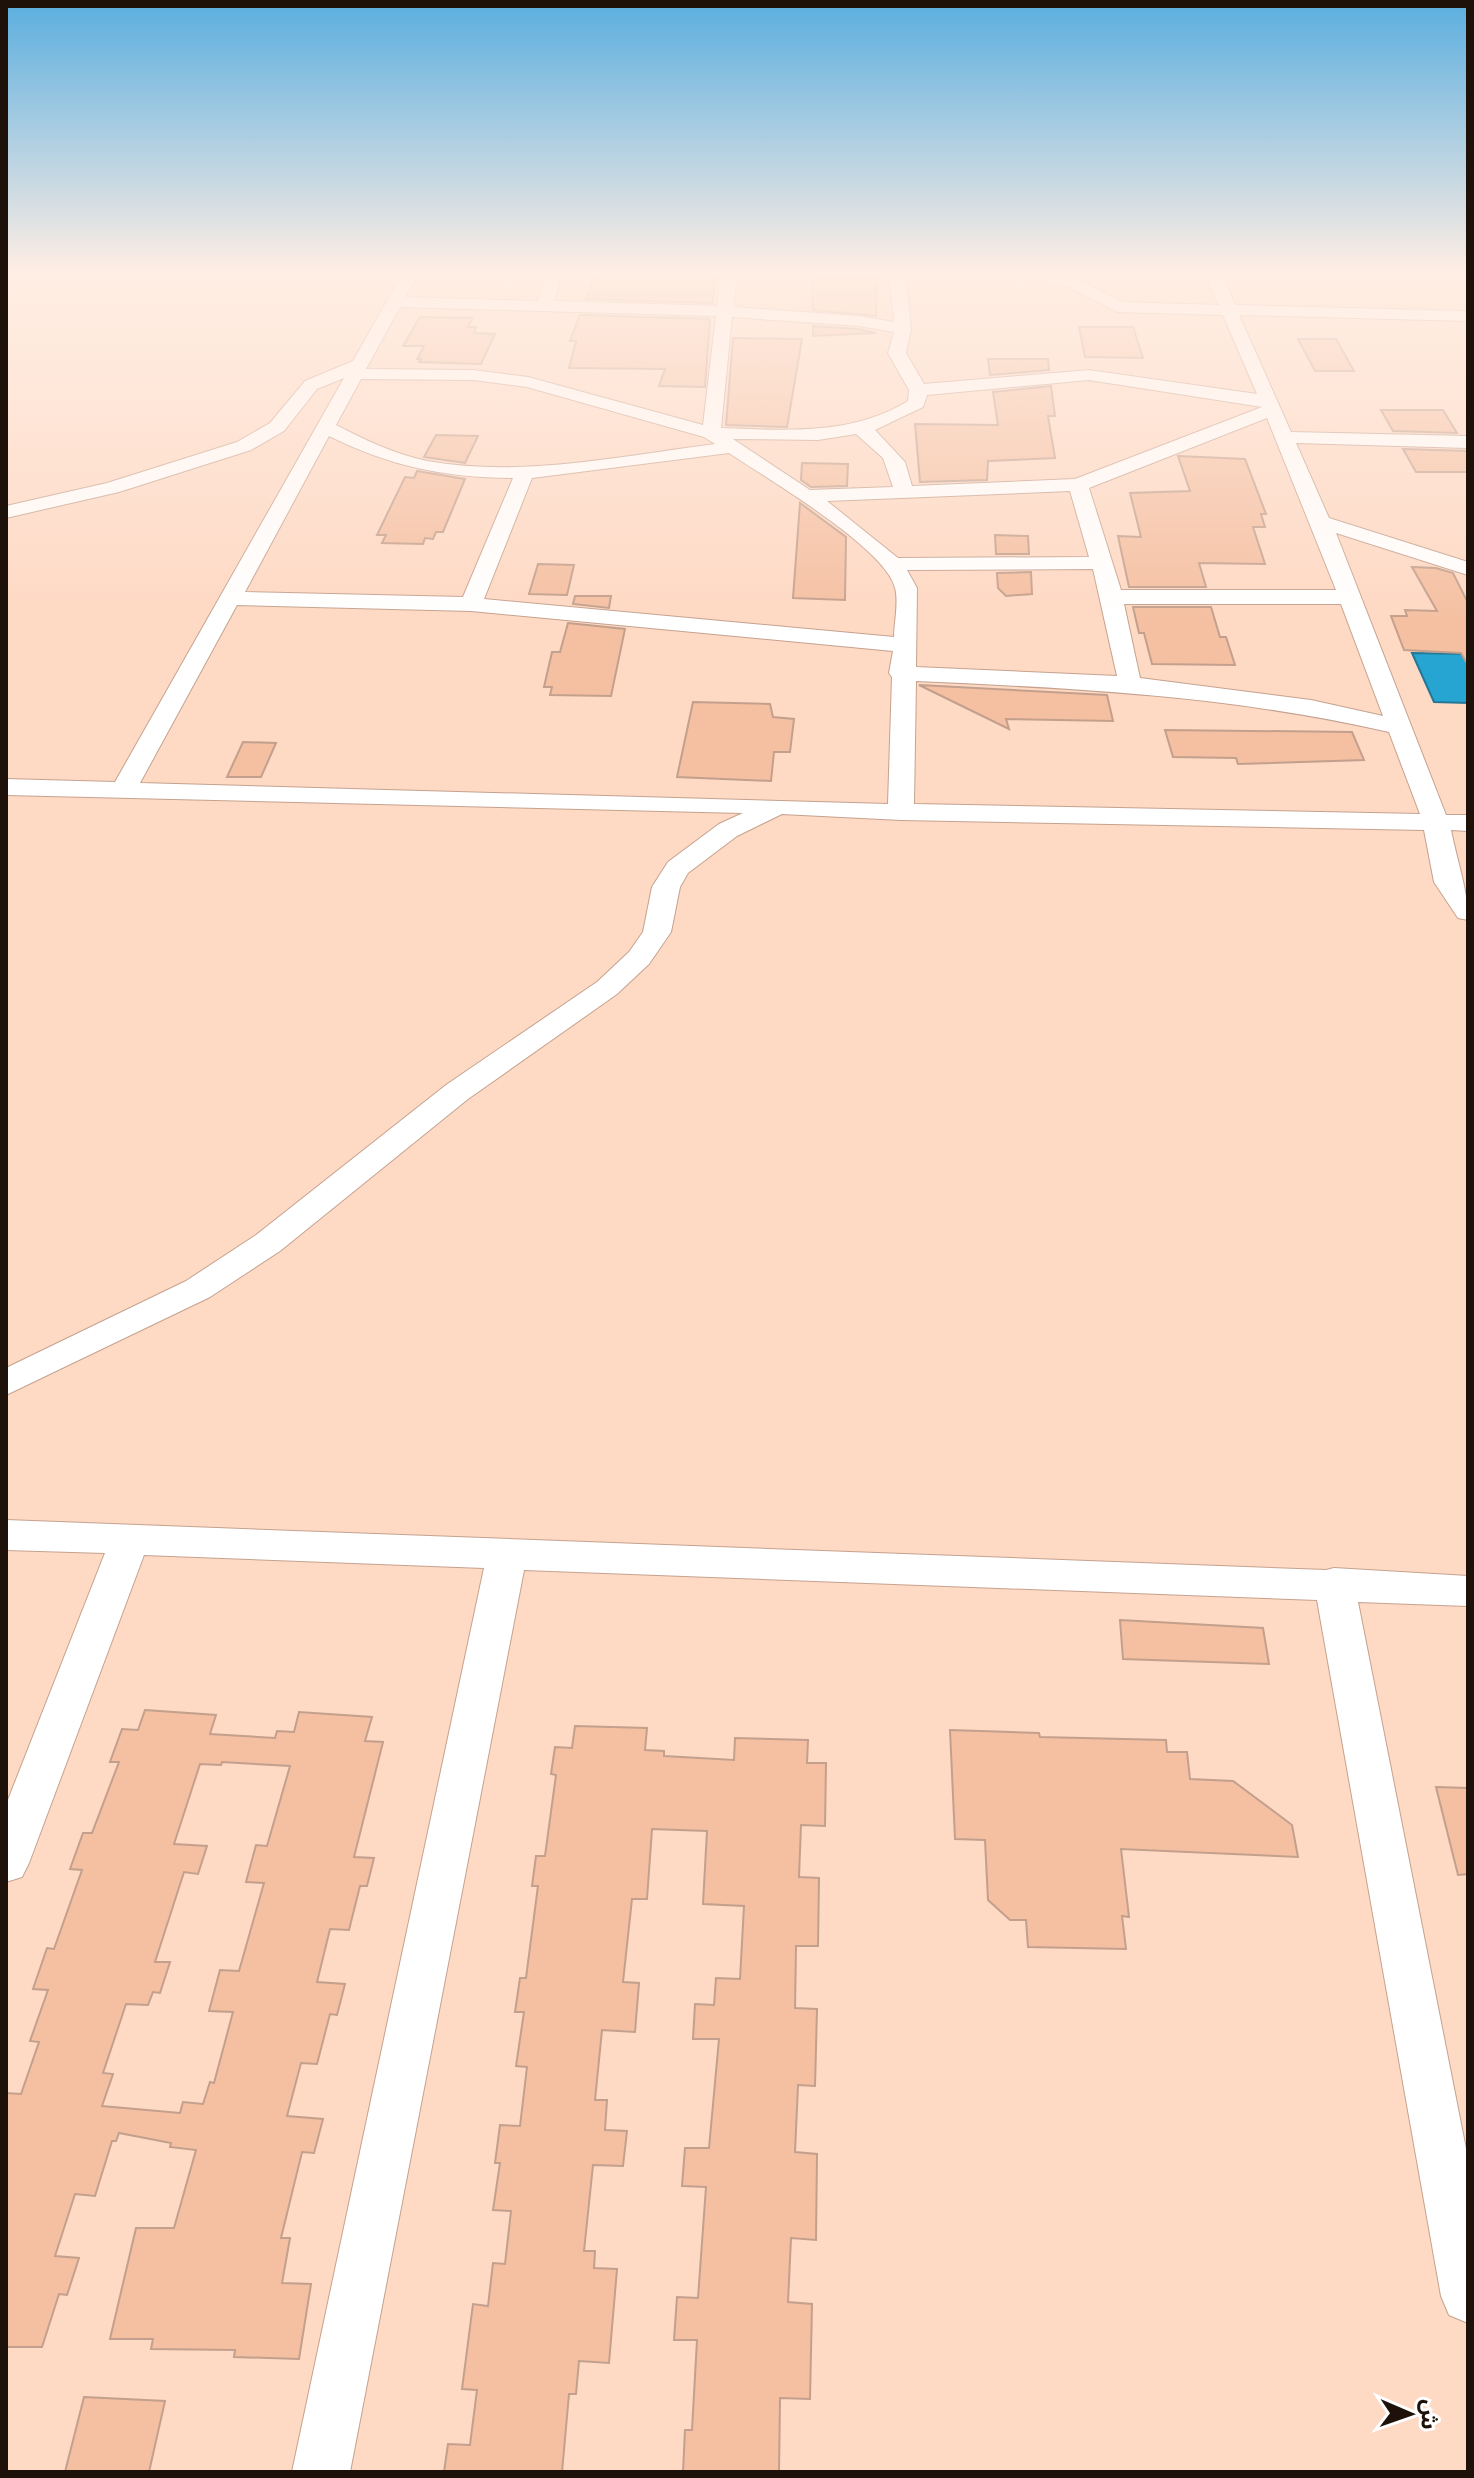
<svg xmlns="http://www.w3.org/2000/svg" width="1474" height="2478" font-family="Bitter,'Noto Sans Arabic',serif">
	<style>
		.water { fill: #26a4d2; stroke: #247896; stroke-width: 2 }
		.building { fill: #f5c0a2; stroke: #c3a08d; stroke-width: 2; fill-rule: evenodd }
		.lines { fill: none; stroke-linecap: round; stroke-linejoin: round }
		.minor-casing { stroke: #c5a28f; stroke-width: 2 }
		.minor { fill: #fff; fill-rule: evenodd }
	</style>
	<rect width="100%" height="100%" fill="#fed9c4"/>
	<path class="water" d="M1412 653 1468 654V703L1434 702Z"/>
	<path class="building" d="M596 274H701L716 277 712 303 586 299Z
		M817 278H877L876 316 813 310 812 281Z
		M580 315 710 319 705 387 659 386 665 369 569 368 576 341H570Z
		M420 317 473 318 468 327H476L474 333 495 334 481 364 419 362 421 359H417L424 346H403Z
		M813 326 859 329 876 333 813 336Z
		M1079 327H1133L1143 358 1085 357Z
		M733 338 802 339 787 427 726 425Z
		M1298 339H1336L1354 371H1315Z
		M988 359H1048L1049 370 990 375Z
		M1051 386 1055 416H1048L1055 458 988 461 987 480 920 482 915 424 998 425 993 392Z
		M1381 410H1443L1457 433 1393 431Z
		M436 435 478 436 465 463 424 457Z
		M1403 449 1468 451V472H1416Z
		M1178 456 1245 459 1266 514H1261L1265 527H1253L1265 564 1199 563 1206 587H1129L1118 536 1141 537 1130 493 1190 491Z
		M802 463 848 464 847 486 811 487 801 480Z
		M417 471 465 479 443 532H436L433 539 425 538 423 544 382 543 386 535H377L405 477 414 478Z
		M800 503 846 537 845 600 793 598Z
		M995 535 1028 536 1029 554H996Z
		M538 564 574 565 567 595 529 594Z
		M1412 567 1436 568 1453 573 1468 603V665L1461 653 1404 650 1391 616H1407L1405 610 1437 611Z
		M1031 572 1032 594 1006 596 998 588 997 573Z
		M575 596H611L609 608 573 604Z
		M1133 607H1211L1220 637H1226L1235 665 1152 664 1144 633H1139Z
		M568 623 625 629 611 696 550 695 552 687H544L552 652H560Z
		M919 685 1107 695 1113 721 1006 719 1009 729Z
		M693 702 770 704 773 717 794 719 790 752H774L771 781 677 777Z
		M1165 730 1352 732 1364 760 1238 764 1236 758 1173 757Z
		M243 742 276 743 261 777H227Z
		M1120 1620 1263 1628 1269 1664 1123 1659Z
		M145 1710 216 1715 210 1734 275 1738 277 1731 294 1732 299 1712 372 1717 365 1741 383 1742 354 1857 374 1858 367 1886H360L349 1930 330 1929 317 1982 345 1984 337 2015 330 2014 317 2064 301 2063 287 2116 323 2119 314 2153 302 2152 281 2238H290L282 2283 311 2284 299 2359 234 2357 235 2350 151 2349 153 2339H110L136 2228H174L196 2150 170 2147 171 2143 119 2133 116 2141H112L95 2196 75 2194 55 2256 79 2258 67 2295 59 2294 42 2347H6V2093L21 2094 39 2042 30 2041 48 1990 33 1989 47 1948 54 1949 82 1870 70 1869 83 1833H92L119 1762H110L122 1729 138 1730ZM222 1762 290 1766 267 1846 256 1845 246 1882 264 1883 239 1971 220 1970 209 2011 233 2012 214 2083 210 2082 203 2104 183 2102 180 2113 102 2106 113 2074 103 2073 126 2004 148 2005 153 1992 160 1993 170 1962H155L184 1872 198 1874 207 1846 174 1844 200 1764 221 1765Z
		M575 1726 647 1728 645 1750 664 1751V1756L734 1760 735 1738 808 1740 807 1763H826L825 1826 801 1825 799 1877 819 1878 818 1946H796L795 2008 817 2009 815 2086 798 2085 795 2152 817 2154 816 2240 791 2238 788 2302 812 2304 810 2399 780 2398 779 2472H683L685 2430H692L697 2340H674L677 2297 698 2298 706 2187 682 2186 685 2148H709L719 2039H693L695 2004 714 2005 716 1978 740 1979 744 1906 703 1904 707 1831 652 1829 647 1899H632L623 1982 639 1983 635 2032 602 2030 595 2100H607L605 2130 627 2131 623 2166 593 2165 584 2251H595L594 2268 617 2269 609 2363 579 2361 576 2394H569L562 2472H444L448 2444 470 2445 477 2390 462 2389 473 2304 488 2306 493 2263 505 2264 511 2211 493 2210 500 2163H495L500 2125 520 2126 527 2067 516 2066 524 2012H515L520 1978H526L538 1886H532L536 1856H545L556 1775 551 1774 555 1747 572 1748Z
		M950 1730 1039 1733 1040 1737 1166 1740 1167 1752H1187L1190 1779 1233 1781 1292 1825 1298 1857 1121 1849 1129 1917 1122 1916 1126 1949 1028 1947 1026 1920H1010L988 1900 985 1840 955 1839Z
		M1436 1787 1468 1788V1874L1458 1875Z
		M84 2397 165 2401 149 2472H65Z"/>
	<g class="lines">
		<defs>
			<path id="minor" d="M403 273H419L405 297 538 301 546 273H562L554 301 717 306 721 273H737L733 307 859 316 894 322 889 273H905L911 329 906 353 924 384 1089 370 1257 394 1223 315 1118 312 1067 286 1016 276 1014 273H1046L1078 279 1121 302 1219 305 1205 273H1221L1235 305 1468 311V321L1239 315 1291 432 1468 436V448L1296 443 1329 518 1468 562V575L1336 533 1446 815H1468V831L1451 830C1457 861 1468 890 1468 920L1458 918 1434 882 1424 830 901 820 782 814 737 836 688 873 680 887 671 932 649 964 617 994 468 1099 280 1251 210 1297 6 1395V1368L186 1281 256 1235 446 1085 597 982 629 952 643 932 652 887 668 862 719 824 743 813 6 795V779L115 782 344 378 317 389 284 431 251 450 119 492 6 518V506L107 483 237 442 270 423 305 381 353 361ZM400 307 716 316 703 425 528 377 473 370 366 369ZM732 317 859 326 894 332 888 353 909 390 908 401C851 436 786 430 721 428ZM361 379 473 380 527 387 704 437 715 444C620 456 522 478 427 461 394 454 365 440 336 425ZM1089 380 1262 407 1075 479 912 486 905 462 875 430 923 407 927 395ZM1267 418 1336 590H1121L1089 488ZM856 434 883 458 893 487 810 490 733 439 818 440ZM329 436C389 466 446 478 513 478L463 597 245 592ZM729 453C766 478 886 548 895 588 899 602 894 623 894 637L484 599 532 478ZM1070 491 1089 557 898 558 827 501ZM1093 569 1117 676 916 667 917 588 907 570ZM1124 604H1341L1383 716 1311 700 1140 678ZM237 605 471 611 893 651 889 673 892 677 888 804 140 783ZM916 681C1075 688 1233 696 1389 732L1420 814 914 804Z
				M6 1520 1326 1570 1334 1568 1468 1576V1606L1358 1602 1468 2159V2323L1449 2315 1441 2296 1317 1600 524 1570 350 2472H292L484 1568 144 1555 29 1863 22 1877 6 1882V1805L105 1553 6 1550Z"/>
		</defs>
		<use href="#minor" class="minor-casing"/>
		<use href="#minor" class="minor"/>
	</g>
	<linearGradient id="sky" x2="0" y2="1"><stop stop-color="#5aaedf"/><stop offset="0.44" stop-color="#ffeee4"/><stop offset="1" stop-color="#ffeee4" stop-opacity="0"/></linearGradient>
	<rect width="1474" height="620" fill="url(#sky)"/>
	<rect width="1474" height="2478" fill="none" stroke="#1e110a" stroke-width="16"/>
	<g transform="translate(1410 2414) rotate(92)" stroke="#ffffff" stroke-width="6" paint-order="stroke">
	<path d="M0-6L14 30L0 20L-14 30Z" fill="#1e110a"/>
	<text y="-12" font-size="22" font-weight="bold" text-anchor="middle" fill="#1e110a">ش</text>
	</g>
</svg>
